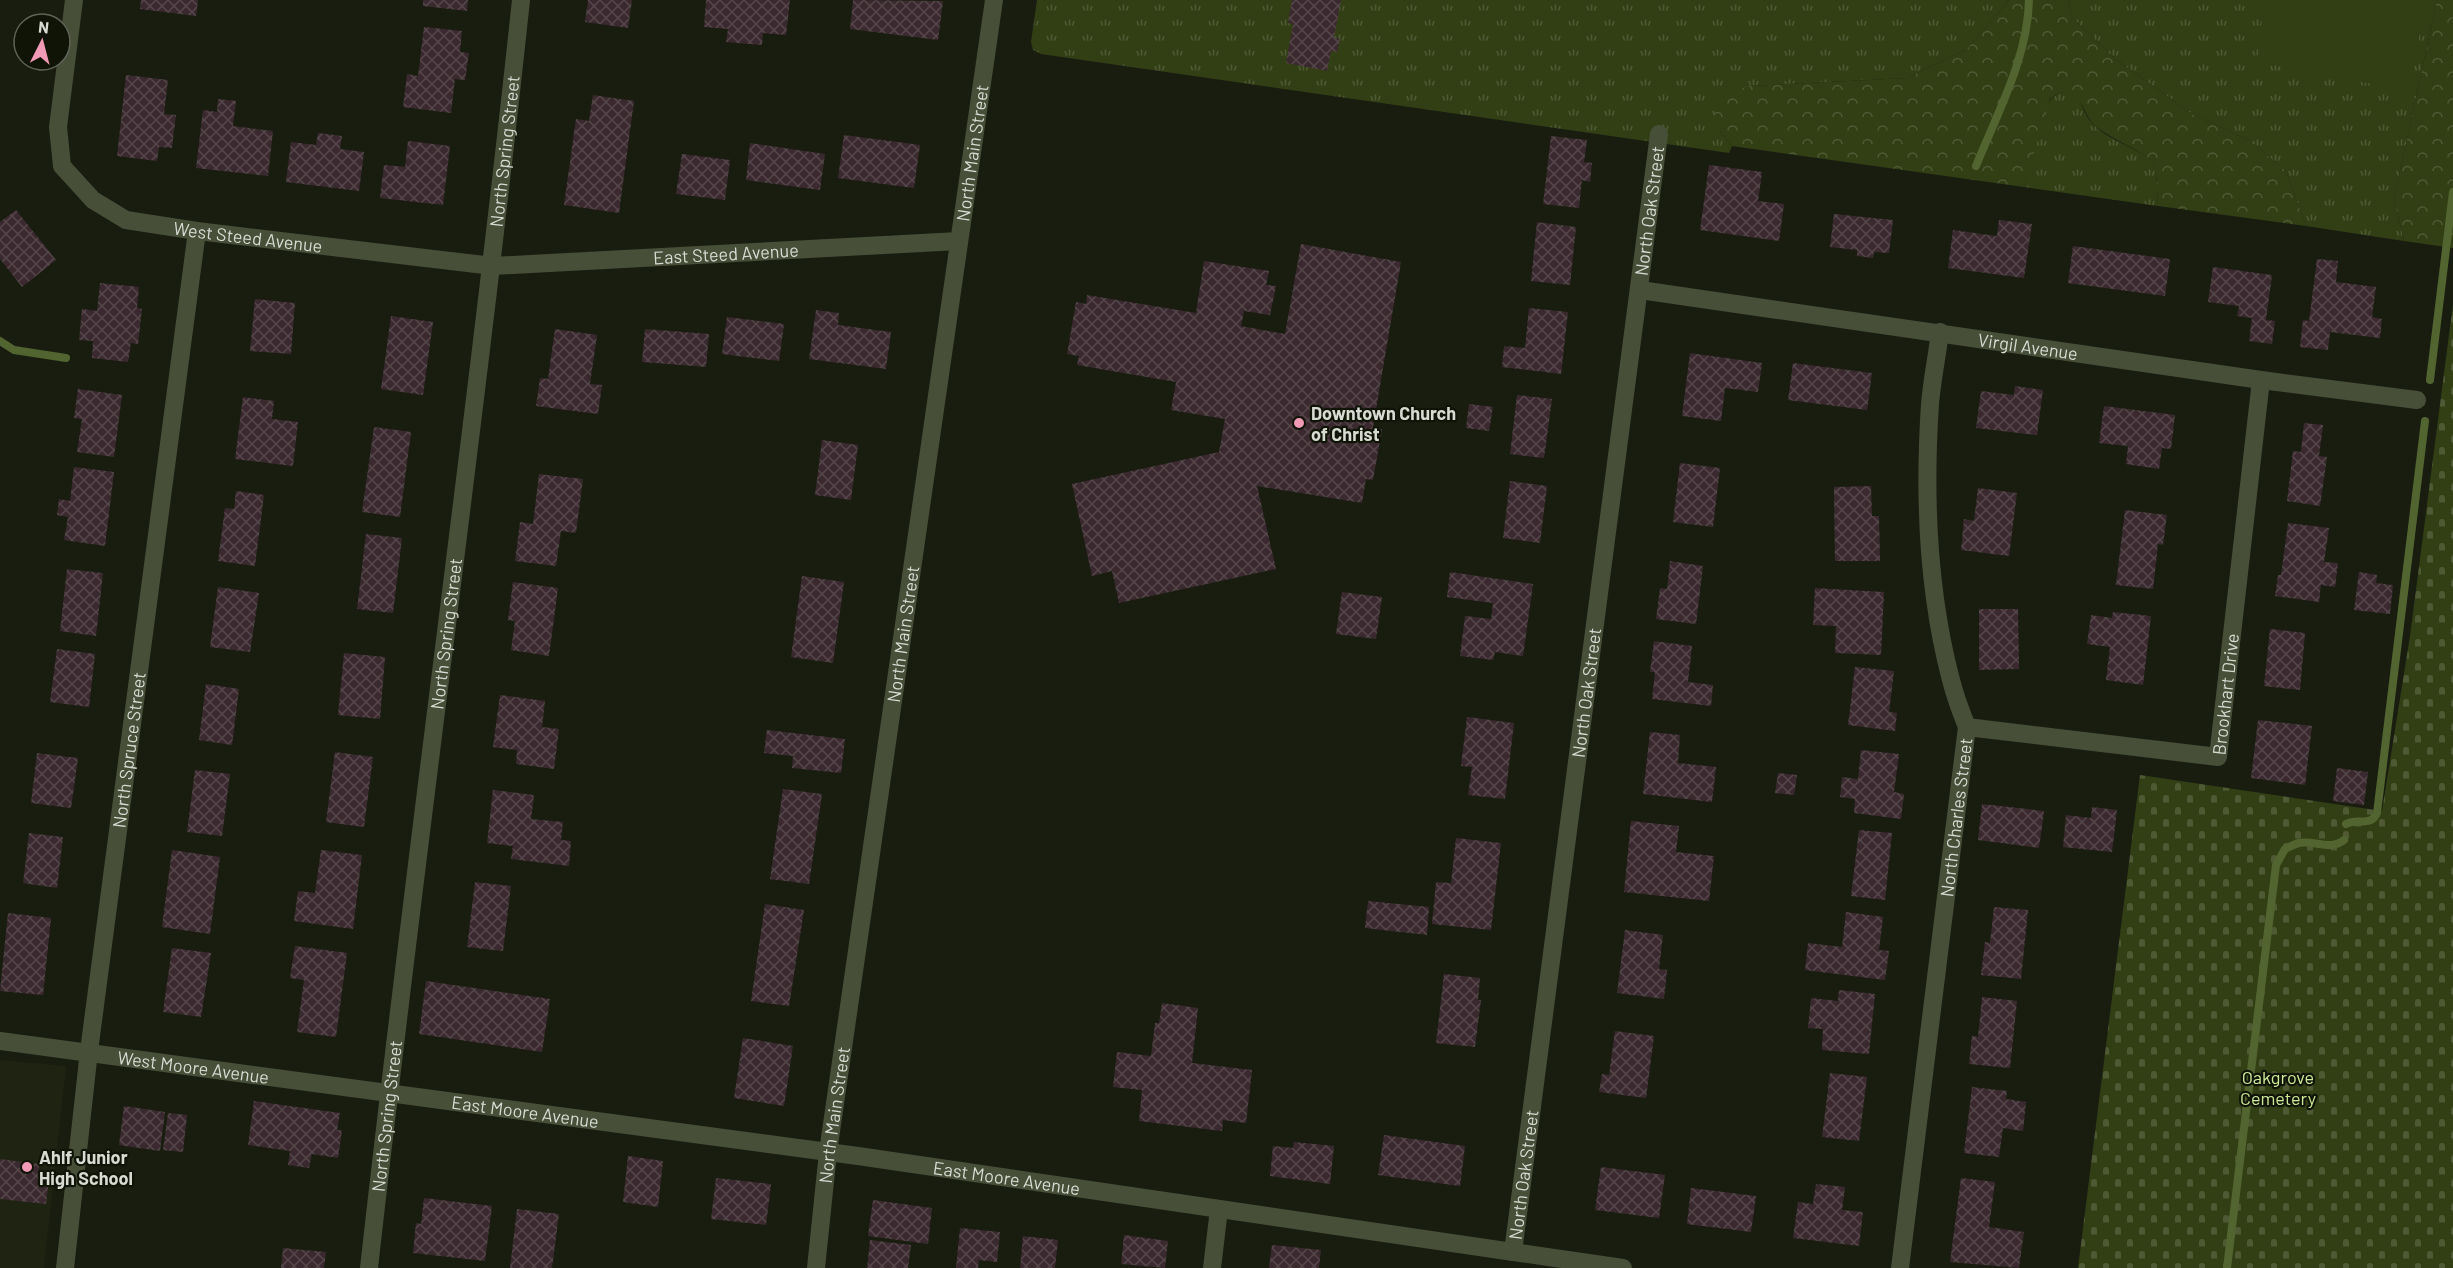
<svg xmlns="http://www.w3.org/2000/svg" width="2453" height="1268" font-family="Barlow,sans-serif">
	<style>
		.built { fill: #1e2411 }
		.grass { fill: url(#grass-tufts) }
		.forest { fill: url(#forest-crowns) }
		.cemetery { fill: url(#cemetery-stones) }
		.garden { fill: #323f14 }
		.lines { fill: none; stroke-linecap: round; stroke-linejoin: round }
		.stream { stroke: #52642f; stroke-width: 8 }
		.building { fill: url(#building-cross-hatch) }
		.minor { stroke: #474f39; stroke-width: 18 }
		.tertiary { stroke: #474f39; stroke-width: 18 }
		.poi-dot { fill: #f09ab6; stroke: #101407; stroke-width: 2 }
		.labels { text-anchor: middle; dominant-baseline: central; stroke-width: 4.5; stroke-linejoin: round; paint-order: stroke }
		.street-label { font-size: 18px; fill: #d7dbd2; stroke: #101407 }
		.poi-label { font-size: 18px; font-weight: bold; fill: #d7dbd2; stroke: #101407; text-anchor: start }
		.park-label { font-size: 18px; fill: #cdea98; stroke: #101407 }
	</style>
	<defs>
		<pattern id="grass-tufts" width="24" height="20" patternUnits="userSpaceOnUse" patternTransform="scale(1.5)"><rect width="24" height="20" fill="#323f14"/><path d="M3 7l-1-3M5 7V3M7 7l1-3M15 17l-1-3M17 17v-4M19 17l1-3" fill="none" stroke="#4f5a35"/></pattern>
		<pattern id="forest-crowns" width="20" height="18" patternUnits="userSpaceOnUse" patternTransform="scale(1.5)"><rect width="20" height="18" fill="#323f14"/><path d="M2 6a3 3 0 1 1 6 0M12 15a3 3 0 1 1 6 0" fill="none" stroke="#4f5a35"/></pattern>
		<pattern id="cemetery-stones" width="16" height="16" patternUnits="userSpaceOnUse" patternTransform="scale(1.5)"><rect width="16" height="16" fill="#323f14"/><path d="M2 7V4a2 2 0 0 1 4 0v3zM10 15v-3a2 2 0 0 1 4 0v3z" fill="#4f5a35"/></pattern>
		<pattern id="building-cross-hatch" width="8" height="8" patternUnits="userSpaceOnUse" patternTransform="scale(1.5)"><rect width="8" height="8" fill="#3a292e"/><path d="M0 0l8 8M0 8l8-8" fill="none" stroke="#56474b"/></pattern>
	</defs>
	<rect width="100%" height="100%" fill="#181d10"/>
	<path class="built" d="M0 1060 66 1066 44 1268H0Z"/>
	<path class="grass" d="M1037 0H2009L1967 49 1907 78 1748 86 1720 131 1732 146 1729 153 1041 54 1033 50 1031 42Z
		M2068 0H2437L2394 199 2404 241 2306 226 2286 171 2250 141 2192 114 2114 58 2072 17Z
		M2060 92C2086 96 2078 107 2092 123 2107 140 2134 146 2152 161L2156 171 2158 206 2024 187 2046 107 2051 99Z"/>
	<path class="forest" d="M2009 0H2068L2072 17 2114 58 2192 114 2250 141 2286 171 2306 226 2158 206 2156 171 2152 161C2136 148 2116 141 2099 129 2080 115 2088 96 2060 92L2050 99 2024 187 1732 146 1720 131 1714 113 1727 95 1748 86 1907 78 1967 49Z
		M2437 0H2453V248L2404 241 2394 199Z"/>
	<path class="cemetery" d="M2453 304V1268H2078L2140 775 2382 811 2410 636Z"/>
	<path class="garden" d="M2264 0H2426L2409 91 2257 62Z"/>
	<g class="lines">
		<path class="stream" d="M1976 166C1997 114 2028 57 2029 0
			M0 341 14 350 66 358
			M2430 380 2453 192
			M2346 824C2358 817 2370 828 2377 813L2425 421
			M2227 1268 2276 865 2285 849C2289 847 2295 844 2299 843 2314 840 2331 851 2344 840"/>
	</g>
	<path class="building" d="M141 0H198L196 16 140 9Z
		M423 0H468L467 11 423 6Z
		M588 0H632L628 28 585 22Z
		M706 0H790L786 35 763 33 762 45 726 42 728 29 704 27Z
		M853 0 943 1 938 40 850 29Z
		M1292 0H1341L1334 38 1340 39 1337 52 1331 51 1327 71 1286 63 1293 24 1288 23Z
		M424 27 462 31 460 52 469 53 465 80 455 79 451 113 403 107 407 74 418 76Z
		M126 75 168 80 164 114 176 115 172 148 159 147 157 161 117 156Z
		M593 95 634 101 619 213 564 205 576 119 589 121Z
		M218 99 236 101 233 126 273 131 268 176 196 168 203 110 217 112Z
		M318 133 342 136 340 149 364 152 359 191 286 182 291 142 316 145Z
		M844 135 920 145 914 188 838 178Z
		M1551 136 1587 140 1584 162 1592 163 1590 182 1582 180 1579 208 1543 204Z
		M408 141 450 146 443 205 380 198 384 165 405 167Z
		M750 143 825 154 820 190 746 180Z
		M682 154 730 160 725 200 676 194Z
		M1709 165 1762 172 1758 201 1784 204 1779 241 1700 230Z
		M16 210 56 260 22 287 0 259V222Z
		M1834 214 1893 220 1889 253 1874 252 1873 258 1857 256V250L1830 247Z
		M1999 220 2032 224 2024 278 1948 268 1953 230 1997 236Z
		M1537 222 1576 227 1570 285 1531 281Z
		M1301 244 1401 262 1373 427 1382 429 1373 480 1366 479 1362 503 1257 486 1276 569 1119 603 1112 571 1092 576 1072 484 1219 452 1225 419 1171 410 1176 382 1077 365 1079 356 1067 354 1076 302 1086 304 1087 295 1196 313 1204 261 1269 271 1266 285 1276 286 1270 315 1244 311 1241 326 1285 334Z
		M2073 246 2170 259 2165 296 2068 283Z
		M2317 259 2338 261 2336 282 2376 287 2372 317 2382 319 2380 338 2330 332 2328 350 2300 347 2303 320 2309 321Z
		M2213 267 2272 275 2266 320 2275 321 2272 344 2249 341 2252 318 2237 316 2239 306 2208 302Z
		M100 283 139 287 137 308 142 309 138 344 131 343 128 362 92 358 93 341 79 340 82 309 97 311Z
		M255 299 295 303 291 354 250 351Z
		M1529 308 1568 312 1561 374 1502 367 1504 346 1525 348Z
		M816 310 839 313 838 325 891 332 886 369 809 359Z
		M391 316 433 322 423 395 381 389Z
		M727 317 784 324 779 361 722 354Z
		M555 329 597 335 590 384 602 385 598 414 536 406 540 378 548 379Z
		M645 329 709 334 706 367 642 362Z
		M1690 353 1762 363 1758 392 1725 388 1721 421 1682 416Z
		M1793 363 1872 373 1867 410 1788 400Z
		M2015 386 2043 390 2037 435 1976 428 1981 391 2014 395Z
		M78 389 122 395 114 457 77 452 82 419 74 418Z
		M1517 395 1552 399 1544 458 1510 454Z
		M243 397 274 401 272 419 298 422 293 466 235 459Z
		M1469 404 1493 407 1489 431 1466 428Z
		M2104 406 2175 415 2171 449 2162 448 2159 469 2126 464 2128 446 2099 443Z
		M2304 423 2323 425 2319 456 2327 457 2320 506 2287 501 2293 451 2301 452Z
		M374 427 411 432 400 517 362 512Z
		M822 440 858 445 851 500 815 495Z
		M1680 463 1720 468 1713 527 1673 522Z
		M74 467 114 472 105 546 64 540 68 517 57 515 59 499 70 501Z
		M539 474 583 479 576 533 561 531 556 566 515 561 520 522 533 524Z
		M1510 481 1547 486 1540 543 1503 538Z
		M1871 486 1872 516H1879L1880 561H1835L1834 487Z
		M1978 488 2017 493 2009 556 1961 550 1964 519 1974 521Z
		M236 491 264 495 255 566 218 561 225 508 234 509Z
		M2125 510 2167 515 2163 545 2158 544 2153 589 2116 585Z
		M2288 523 2329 528 2324 562 2338 563 2335 587 2321 585 2319 602 2275 596 2278 575H2281Z
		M366 534 402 538 393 613 357 609Z
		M1670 561 1703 566 1696 624 1656 619 1660 588 1667 589Z
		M67 569 103 573 96 636 60 631Z
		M1450 572 1533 584 1523 656 1495 652 1493 660 1460 656 1465 616 1491 619 1493 603 1447 597Z
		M2359 572 2377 575 2376 583 2393 585 2390 614 2354 610Z
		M802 576 844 582 833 663 791 657Z
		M513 582 558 588 549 656 511 650 515 621 508 620Z
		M218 587 259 593 250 652 210 647Z
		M1815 588 1884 592 1881 655 1835 653 1836 626 1813 625Z
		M1342 592 1382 597 1376 639 1336 634Z
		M1979 609H2018L2019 669 1979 670Z
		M2113 612 2151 616 2143 685 2106 680 2110 647 2087 644 2091 615 2112 618Z
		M2270 629 2305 633 2300 690 2264 686Z
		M1654 641 1692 646 1688 682 1713 685 1711 706 1652 699 1655 672H1650Z
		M57 649 95 654 89 707 50 702Z
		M344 653 385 657 380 719 338 715Z
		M1855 667 1894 671 1889 712 1897 713 1895 731 1848 725Z
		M206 684 239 689 232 745 199 740Z
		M500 695 545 701 542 727 559 729 554 769 516 764 517 750 493 747Z
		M1467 717 1514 723 1505 799 1468 795 1472 767 1461 766Z
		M2258 720 2312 726 2305 785 2251 778Z
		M767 730 845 739 841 773 792 768 793 756 764 753Z
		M1650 732 1680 735 1678 763 1716 767 1712 802 1643 794Z
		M1861 750 1899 754 1894 792 1904 794 1901 819 1854 813 1855 799 1840 797 1842 777 1858 779Z
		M335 752 373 757 364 827 326 822Z
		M37 753 78 758 71 808 31 803Z
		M2337 768 2368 772 2364 805 2333 801Z
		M195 770 230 774 222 836 187 832Z
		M1778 773 1797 775 1794 795 1775 793Z
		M783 789 822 794 809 884 770 879Z
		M493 790 534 795 531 819 563 822 561 840 571 841 569 866 511 859 513 846 487 843Z
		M1982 804 2044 811 2039 848 1978 840Z
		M2092 807 2117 810 2112 852 2063 847 2066 815 2091 818Z
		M1631 821 1679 826 1676 852 1714 856 1709 901 1624 892Z
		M1859 830 1892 833 1885 900 1851 896Z
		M29 833 63 837 57 888 23 883Z
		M1456 838 1501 843 1491 930 1432 924 1436 882 1451 883Z
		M172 850 220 857 210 934 162 927Z
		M321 850 362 855 353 929 294 921 298 891 315 893Z
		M475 882 511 886 503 951 467 947Z
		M1368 901 1429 907 1427 935 1365 928Z
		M765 904 804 910 789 1006 751 1001Z
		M1994 907 2028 910 2021 979 1981 975 1985 942 1990 943Z
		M1846 912 1883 917 1879 950 1889 951 1885 980 1805 970 1808 943 1842 947Z
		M8 913 51 918 43 995 0 991Z
		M1625 930 1663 935 1659 969 1667 970 1664 999 1617 993Z
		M295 946 347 953 336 1037 297 1032 304 980 290 978Z
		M172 948 211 953 201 1017 163 1012Z
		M1444 974 1480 978 1478 1000H1481L1475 1047 1436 1043Z
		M426 981 550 999 542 1052 419 1034Z
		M1839 990 1875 994 1869 1054 1822 1050 1823 1029 1808 1028 1811 998 1838 1001Z
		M1982 997 2017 1001 2010 1068 1969 1064 1972 1036 1978 1037Z
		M1162 1003 1198 1008 1192 1063 1252 1070 1246 1123 1223 1120 1222 1131 1139 1121 1142 1090 1113 1087 1117 1052 1151 1056 1155 1023H1159Z
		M1615 1031 1654 1036 1646 1098 1599 1092 1602 1074 1609 1075Z
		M743 1038 793 1046 784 1106 734 1098Z
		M1830 1073 1867 1077 1859 1141 1822 1137Z
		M1972 1087 2007 1091 2006 1099 2026 1102 2023 1131 2003 1128 1999 1157 1964 1153Z
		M254 1101 340 1113 337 1130H342L338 1158 312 1154 309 1168 288 1165 290 1151 248 1145Z
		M124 1106 165 1112 160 1151 119 1145Z
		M168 1113 187 1115 183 1152 163 1150Z
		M1384 1135 1465 1146 1460 1186 1378 1175Z
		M1294 1142 1334 1146 1330 1184 1270 1176 1273 1146 1293 1148Z
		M628 1156 663 1161 658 1207 623 1202Z
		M0 1159 39 1164 38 1179 49 1180 46 1204 0 1199Z
		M1601 1167 1665 1175 1659 1218 1595 1210Z
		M716 1178 771 1184 766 1225 711 1219Z
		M1961 1178 1995 1182 1989 1227 2024 1232 2019 1268 1950 1262Z
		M1816 1184 1845 1187 1842 1210 1863 1212 1859 1246 1793 1238 1798 1202 1813 1204Z
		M1691 1188 1756 1196 1751 1232 1687 1224Z
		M424 1198 492 1206 485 1261 413 1253 416 1223 421 1224Z
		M873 1200 932 1208 928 1244 868 1236Z
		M517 1209 559 1214 552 1268H510Z
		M960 1228 1000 1232 997 1262 979 1260 978 1268H956Z
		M1124 1235 1168 1241 1165 1268 1121 1264Z
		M1023 1236 1058 1240 1055 1268H1020Z
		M870 1240 911 1245 908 1268H867Z
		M1272 1245 1321 1250 1319 1268H1269Z
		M283 1248 326 1252 324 1268H281Z"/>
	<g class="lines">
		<g class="minor">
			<path id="s1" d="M74 0 58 127 62 166 93 200 126 220 197 231 493 266 959 241"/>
			<path id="s2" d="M1640 290 2261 380 2417 400"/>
			<path id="s3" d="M1967 727 2218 757 2261 380"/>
			<path id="s4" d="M1513 1252 1659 134"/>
			<path id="s5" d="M65 1268 89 1051 197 231"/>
			<path id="s6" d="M369 1268C416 845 476 423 521 0"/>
			<path d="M1212 1268 1219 1209"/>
			<path id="s7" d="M1900 1268 1967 727C1961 712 1955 696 1951 680 1928 593 1924 494 1930 404 1932 380 1937 356 1940 332"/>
		</g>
		<g class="tertiary">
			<path id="s8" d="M0 1041 858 1156 1623 1268"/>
			<path id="s9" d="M816 1268 828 1152 994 0"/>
		</g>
	</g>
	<g class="poi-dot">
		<circle cx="1299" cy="423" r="6"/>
		<circle cx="27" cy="1167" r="6"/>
	</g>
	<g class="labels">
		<g class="street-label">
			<text stroke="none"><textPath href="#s6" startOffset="1125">North Spring Street</textPath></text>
			<text stroke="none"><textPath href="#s9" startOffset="1126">North Main Street</textPath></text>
			<text stroke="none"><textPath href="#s4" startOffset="1050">North Oak Street</textPath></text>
			<text stroke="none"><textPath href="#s1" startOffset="375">West Steed Avenue</textPath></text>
			<text stroke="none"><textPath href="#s1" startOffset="855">East Steed Avenue</textPath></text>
			<text stroke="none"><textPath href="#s2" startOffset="392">Virgil Avenue</textPath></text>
			<text stroke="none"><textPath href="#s6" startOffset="639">North Spring Street</textPath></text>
			<text stroke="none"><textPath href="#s9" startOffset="640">North Main Street</textPath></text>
			<text stroke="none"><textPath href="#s3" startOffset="316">Brookhart Drive</textPath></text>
			<text stroke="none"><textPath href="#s4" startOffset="564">North Oak Street</textPath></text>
			<text stroke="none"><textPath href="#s5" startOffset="522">North Spruce Street</textPath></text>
			<text stroke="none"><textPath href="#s7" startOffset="454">North Charles Street</textPath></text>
			<text stroke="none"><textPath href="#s8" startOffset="195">West Moore Avenue</textPath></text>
			<text stroke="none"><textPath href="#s8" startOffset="530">East Moore Avenue</textPath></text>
			<text stroke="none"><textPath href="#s9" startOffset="154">North Main Street</textPath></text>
			<text stroke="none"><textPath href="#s6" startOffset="153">North Spring Street</textPath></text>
			<text stroke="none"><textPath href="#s4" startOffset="78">North Oak Street</textPath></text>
			<text stroke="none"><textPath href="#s8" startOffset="1016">East Moore Avenue</textPath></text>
		</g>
		<g class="poi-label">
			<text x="1311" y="413">Downtown Church<tspan x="1311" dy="21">of Christ</tspan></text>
			<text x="39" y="1157">Ahlf Junior<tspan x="39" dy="21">High School</tspan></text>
		</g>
		<g class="park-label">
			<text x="2278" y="1077">Oakgrove<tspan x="2278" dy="21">Cemetery</tspan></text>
		</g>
	</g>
	<g transform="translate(42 42) rotate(6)"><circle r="28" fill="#101407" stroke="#606458" stroke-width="1.5"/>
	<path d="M0-4.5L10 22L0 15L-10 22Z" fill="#f09ab6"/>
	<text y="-9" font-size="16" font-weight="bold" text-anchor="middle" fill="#d7dbd2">N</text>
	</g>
</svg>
